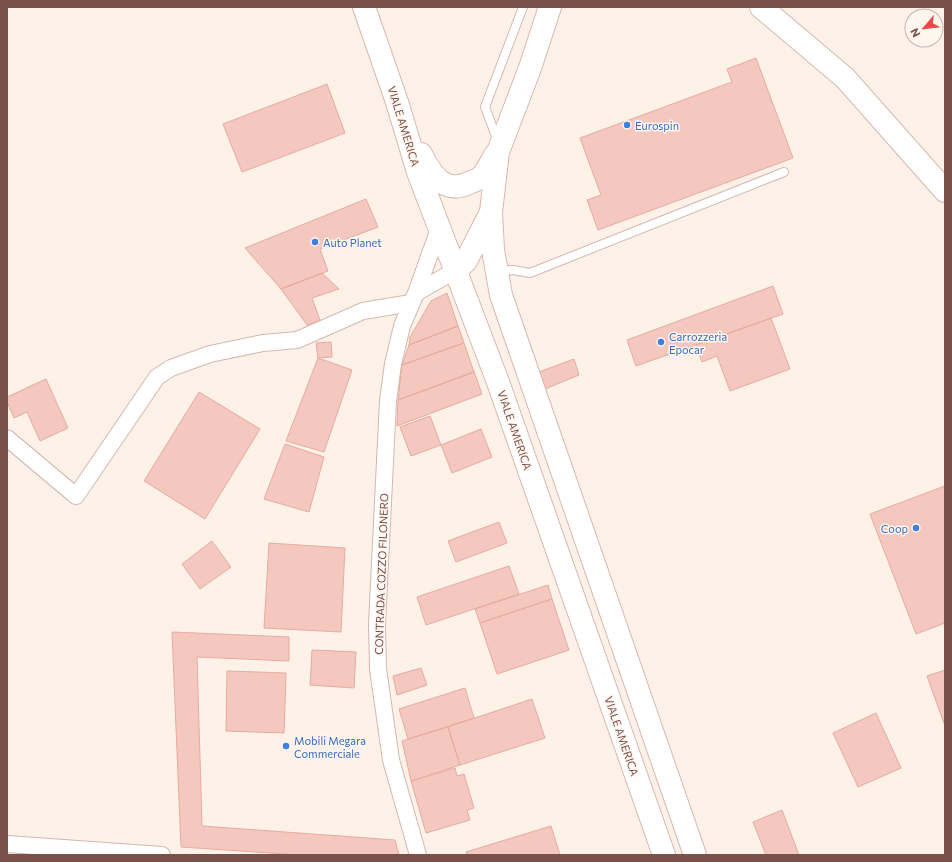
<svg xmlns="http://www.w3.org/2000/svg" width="952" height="862" font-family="Commissioner,sans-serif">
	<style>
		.building { fill: #f4c8bf; stroke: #e8aa9e }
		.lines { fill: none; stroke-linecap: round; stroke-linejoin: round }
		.lane-casing { stroke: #d3b8b0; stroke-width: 10 }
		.street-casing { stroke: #d3b8b0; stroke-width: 18 }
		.secondary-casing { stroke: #d8b8af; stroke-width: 24 }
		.lane { stroke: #fff; stroke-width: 8 }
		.street { stroke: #fff; stroke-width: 16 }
		.secondary { stroke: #fff; stroke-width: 22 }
		.shop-dot { fill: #3f7fe0; stroke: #fff6f0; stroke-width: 1.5 }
		.labels { text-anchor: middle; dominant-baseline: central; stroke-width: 3; stroke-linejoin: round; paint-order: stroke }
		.shop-label { font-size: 11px; fill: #366cbe; stroke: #fff6f0; text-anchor: start }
		.street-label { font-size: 11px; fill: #7a514a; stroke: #fff6f0 }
	</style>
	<rect width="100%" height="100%" fill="#fdf1e8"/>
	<path class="building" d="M756 58 793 158 598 230 587 200 601 195 580 138 732 82 727 69Z
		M327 84 345 133 242 172 223 124Z
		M366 199 378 227 320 249 328 271 281 289 245 248Z
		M322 273 339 289 312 298 320 320 307 325 281 289Z
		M773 286 783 314 636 366 627 340Z
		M447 293 458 326 409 345 410 337 431 301Z
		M771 318 790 369 730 391 717 356 702 362 696 345Z
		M458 326 464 343 402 365 409 345Z
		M331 342 332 357 318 358 316 343Z
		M464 343 474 372 398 400 402 365Z
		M318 358 352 370 324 452 286 441Z
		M574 359 579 375 545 389 539 372Z
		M474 372 482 394 397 426 398 400Z
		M46 379 68 428 40 441 27 412 14 418 7 402V397Z
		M199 392 260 429 205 519 144 481Z
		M430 416 441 445 411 456 400 427Z
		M481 429 492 457 452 473 441 445Z
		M285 444 324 457 309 512 264 499Z
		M945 486V623L916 634 870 514Z
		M499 522 507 543 456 562 448 541Z
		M212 541 231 567 200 589 182 564Z
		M269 543 345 548 341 632 264 628Z
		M509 566 519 594 426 625 417 597Z
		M548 585 552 599 480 623 475 609Z
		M552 599 569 650 497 674 480 623Z
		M172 632 289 637V661L197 657 202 826 395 840 399 855H300L181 847Z
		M312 650 356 652 354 688 310 685Z
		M421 668 427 685 397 695 393 676Z
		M945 670V726L927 676Z
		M227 671 286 673 284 733 226 731Z
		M465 688 474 718 408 739 399 709Z
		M532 699 545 738 460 765 448 727Z
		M876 713 901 768 858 787 833 733Z
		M448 727 460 765 411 781 402 741Z
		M455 768 457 776 464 774 474 808 467 810 470 820 426 833 411 781Z
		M782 810 799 855H766L753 822Z
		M551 826 560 855H467L466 852Z"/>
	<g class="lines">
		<defs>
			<path id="lane" d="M498 142 485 107 523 7
				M498 271 513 270 530 273 784 172"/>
			<path id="street" d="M416 293 456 270
				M7 438 76 496 157 377 171 368 210 354 263 343 297 340 363 311 411 303
				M7 844 162 855
				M418 855 391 760 378 669 377 624 388 401 393 364 402 326 416 293 439 229"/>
			<path id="secondary" d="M364 7 397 102 418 172 498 382 664 855
				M761 7 845 78 945 191
				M421 154C431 174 444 195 469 183 473 181 478 180 481 177 487 172 491 161 496 154
				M491 212 493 250 501 295 695 855
				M456 270 466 261 491 212 498 152 530 68 550 7"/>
		</defs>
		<use href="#lane" class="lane-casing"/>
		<use href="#street" class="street-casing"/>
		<use href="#secondary" class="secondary-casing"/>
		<use href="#lane" class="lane"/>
		<use href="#street" class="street"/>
		<use href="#secondary" class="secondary"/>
	</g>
	<g class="shop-dot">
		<circle cx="627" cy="125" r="4"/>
		<circle cx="315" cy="242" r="4"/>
		<circle cx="661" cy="342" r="4"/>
		<circle cx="916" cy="528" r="4"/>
		<circle cx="286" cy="746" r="4"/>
	</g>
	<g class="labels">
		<g class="shop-label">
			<text x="635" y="125">Eurospin</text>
			<text x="323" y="242">Auto Planet</text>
			<text x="669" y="336">Carrozzeria<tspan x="669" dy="13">Epocar</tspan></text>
			<text x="908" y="528" text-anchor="end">Coop</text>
			<text x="294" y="740">Mobili Megara<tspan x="294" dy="13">Commerciale</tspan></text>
		</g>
		<g class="street-label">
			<text transform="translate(404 126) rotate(73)">VIALE AMERICA</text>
			<text transform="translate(515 430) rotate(71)">VIALE AMERICA</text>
			<text transform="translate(381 574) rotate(-88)">CONTRADA COZZO FILONERO</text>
			<text transform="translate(622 736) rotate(71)">VIALE AMERICA</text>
		</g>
	</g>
	<rect width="952" height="862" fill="none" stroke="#7a514a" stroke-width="16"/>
	<g transform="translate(924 28) rotate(242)"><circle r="19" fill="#fff6f0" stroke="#cab4ae"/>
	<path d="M0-3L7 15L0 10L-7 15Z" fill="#ec4a49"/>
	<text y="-6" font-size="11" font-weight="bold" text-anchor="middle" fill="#7a514a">N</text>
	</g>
</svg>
